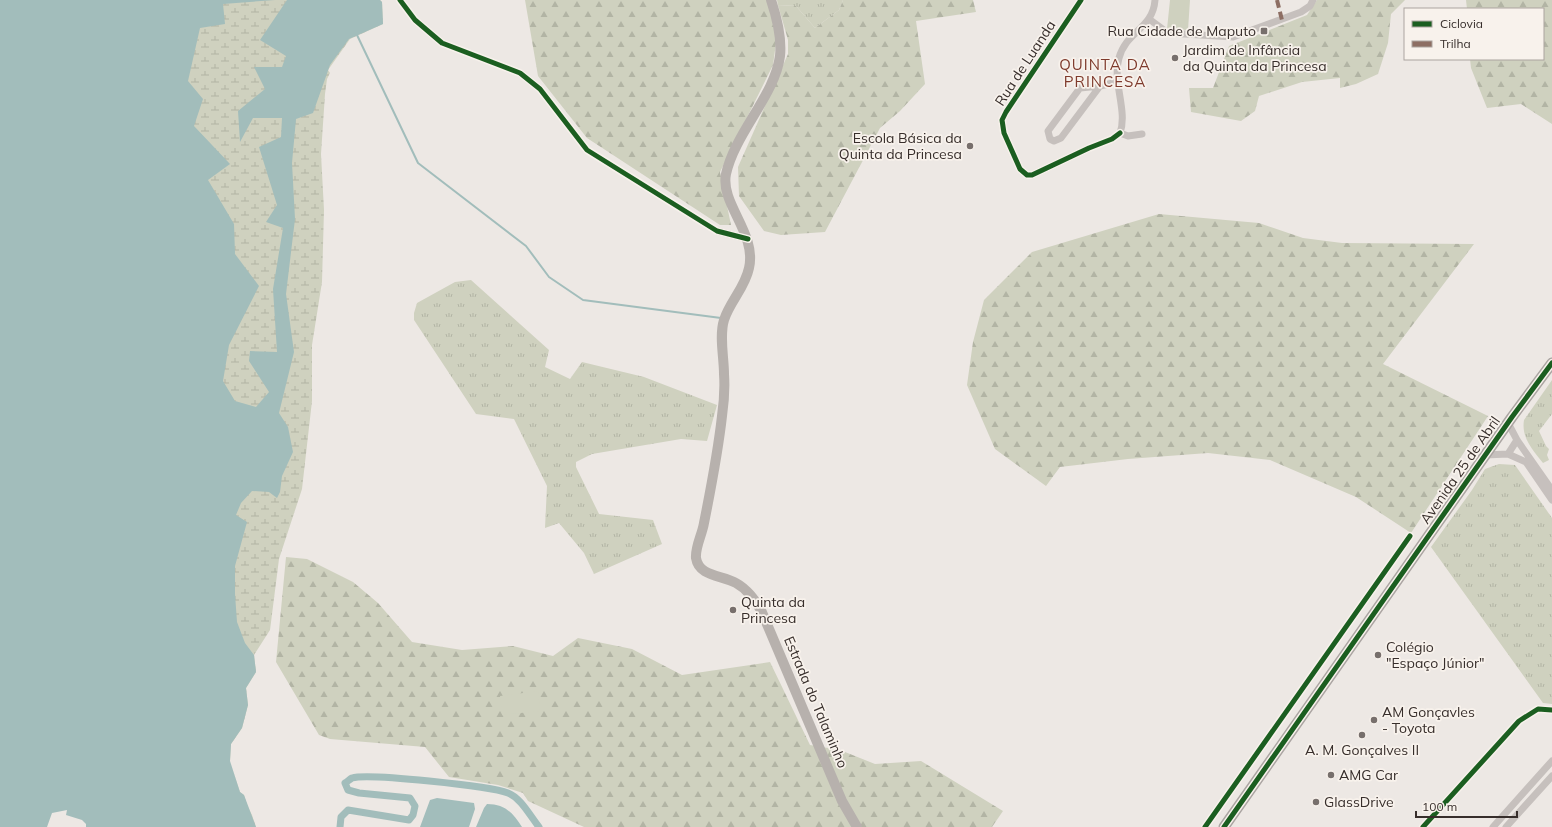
<svg xmlns="http://www.w3.org/2000/svg" width="1552" height="827" font-family="Mulish,sans-serif">
	<style>
		.grass { fill: url(#grass-tufts) }
		.forest { fill: url(#forest-firs) }
		.wetland { fill: url(#wetland-marsh) }
		.park { fill: #cfd1bf }
		.water { fill: #a2bdbb }
		.lines { fill: none; stroke-linecap: round; stroke-linejoin: round }
		.stream { stroke: #a2bdbb; stroke-width: 2 }
		.canal { stroke: #a2bdbb; stroke-width: 7 }
		.minor { stroke: #c6c0bd; stroke-width: 7 }
		.secondary { stroke: #b7b1ad; stroke-width: 10 }
		.primary { stroke: #aba5a2; stroke-width: 11 }
		.quiet { stroke: #8d6e63; stroke-width: 4; stroke-dasharray: 8 4; stroke-linecap: butt }
		.cycleway-casing { stroke: #f8f2ec; stroke-width: 8 }
		.cycleway { stroke: #1b5e20; stroke-width: 5 }
		.poi-dot { fill: #776f6c; stroke: #f8f2ec; stroke-width: 1.5 }
		.labels { text-anchor: middle; dominant-baseline: central; stroke-width: 3.5; stroke-linejoin: round; paint-order: stroke }
		.poi-label { font-size: 14px; fill: #372e2b; stroke: #f8f2ec; text-anchor: start }
		.street-label { font-size: 14px; fill: #372e2b; stroke: #f8f2ec }
		.neighbourhood-label { font-size: 15px; letter-spacing: 1px; fill: #7e3a2c; stroke: #f8f2ec }
	</style>
	<defs>
		<pattern id="grass-tufts" width="24" height="20" patternUnits="userSpaceOnUse"><rect width="24" height="20" fill="#cfd1bf"/><path d="M3 7l-1-3M5 7V3M7 7l1-3M15 17l-1-3M17 17v-4M19 17l1-3" fill="none" stroke="#b2b4a4"/></pattern>
		<pattern id="forest-firs" width="22" height="20" patternUnits="userSpaceOnUse"><rect width="22" height="20" fill="#cfd1bf"/><path d="M5 1l3.5 6h-7zM16 11l3.5 6h-7z" fill="#b2b4a4"/></pattern>
		<pattern id="wetland-marsh" width="20" height="14" patternUnits="userSpaceOnUse"><rect width="20" height="14" fill="#cfd1bf"/><path d="M1 5h8M5 5V1M11 12h8M15 12V8" fill="none" stroke="#b2b4a4"/></pattern>
	</defs>
	<rect width="100%" height="100%" fill="#ede8e4"/>
	<path class="grass" d="M777 0H843L839 10 815 28 796 6 778 5Z
		M471 280 549 350 545 367 570 379 582 362 644 377 717 405 707 441 681 439 592 454 576 462V467L599 514 653 520 662 544 594 574 584 553 559 523 545 528 547 486 514 419 476 414 414 320V313L417 303 455 282Z
		M1552 380V414L1539 431 1546 446 1549 449 1547 455 1549 460 1543 463C1533 450 1521 438 1524 420Z
		M1499 464 1515 465 1552 518V704L1543 703 1431 547 1472 490 1485 469Z"/>
	<path class="forest" d="M525 0H767L774 23 776 43 773 65 720 172 731 225H720L587 138 538 76Z
		M843 0H973L976 12 916 21 925 84 900 111 880 128 825 232 781 235 764 231 739 196 738 167 788 54V40L778 5 796 6 815 28 839 10Z
		M1317 0H1405L1391 14 1388 43 1378 74 1356 84 1340 88V78L1302 82 1259 96 1255 111 1241 121 1191 112 1189 88H1213L1229 46 1307 15Z
		M1466 0H1552V124L1521 104 1487 108 1471 68 1470 59H1543V9H1467Z
		M1159 214 1259 223 1303 238 1342 243 1474 244 1383 364 1488 416 1411 533 1356 497 1270 460 1208 453 1128 459 1060 467 1046 486 995 449 967 385 973 342 984 300 1032 252Z
		M286 557 307 559 353 582 378 603 412 642 462 650 513 646 553 656 578 638 632 649 682 675 770 662 810 745 840 750 875 764 921 761 1003 811 992 827H584L528 801 523 793 498 785 449 777 425 747 330 739 319 735 276 662Z"/>
	<path class="wetland" d="M0 0H380L382 2 383 24 350 39 328 70 330 73 327 79 325 94 321 154 324 210 322 282 312 345V401L302 489 279 559 270 630 254 655 256 672 246 688 248 705 242 728 231 744 230 761 235 777 240 792 244 795 247 805 252 815 256 827H250Z"/>
	<path class="park" d="M1170 0H1190L1188 30 1167 29Z
		M538 691 540 711 502 715 500 696Z"/>
	<path class="water" d="M0 0H275L223 4 225 24 200 28 188 81 203 99 194 126 230 164 208 180 234 224 235 254 259 286 229 345 223 381 235 401 256 407 269 392 249 361 250 351 277 352 273 289 283 228 266 222 277 205 259 147 281 137 282 118H253L240 142 238 111 265 89 254 67H282L286 56 260 40 287 0H380L382 2 383 24 349 39 330 65 313 113 296 119 292 163 295 219 286 294 294 352 279 413 288 427 293 452 282 476 280 492 277 498 269 492 252 491 241 503 236 515 247 522 235 566V594L237 622 245 643 254 655 256 672 246 688 248 705 242 728 231 744 230 761 240 792 244 795 256 827H86V824L82 820 66 815 67 810 52 813 47 827H0Z
		M437 798 474 803 475 809 469 827H420L430 800Z
		M487 804C505 804 513 813 522 827H476L484 808Z"/>
	<g class="lines">
		<path class="stream" d="M357 35 418 163 526 246 549 277 583 300 721 318"/>
		<path class="canal" d="M340 827 341 817 348 810 409 820 413 815 415 806 410 798 359 793 348 790 345 783C347 782 350 779 352 778 368 773 490 786 508 793 521 798 530 816 539 827"/>
		<path class="minor" d="M400 0 415 20 442 43 520 73 540 89 587 150 717 231 748 239
			M1081 0 1006 112 1002 120 1004 133 1020 169 1027 175H1032L1089 148 1112 139 1120 133
			M1149 19 1168 33 1233 37 1301 12 1310 6 1313 0
			M1100 86 1061 138 1054 141 1050 139 1048 131 1080 88 1100 86 1117 82
			M1120 133C1128 111 1112 82 1119 58 1126 31 1153 29 1155 0
			M1120 133 1128 136 1142 134
			M1508 423 1517 440 1552 490
			M1508 454 1517 440
			M1485 455 1508 454 1526 462 1552 500
			M1423 827 1519 721 1538 709 1552 710
			M1493 827 1552 761
			M1506 827 1552 776"/>
		<path class="secondary" d="M771 0C777 18 782 37 780 56 775 95 735 133 726 174 720 204 757 233 749 268 745 288 730 301 724 320 719 336 724 357 724 374 725 388 724 402 722 416 718 452 711 488 704 523 702 535 695 547 696 558 699 577 722 575 736 583 747 589 754 599 761 610L842 801 857 827"/>
		<path class="primary" d="M1224 827 1512 417 1552 363"/>
		<path class="quiet" d="M1277 0 1282 20"/>
		<defs>
			<path id="cycleway" d="M400 0 415 20 442 43 520 73 540 89 587 150 717 231 748 239
				M1081 0 1006 112 1002 120 1004 133 1020 169 1027 175H1032L1089 148 1112 139 1120 133
				M1205 827 1410 536
				M1224 827 1512 417 1552 363
				M1423 827 1519 721 1538 709 1552 710"/>
		</defs>
		<use href="#cycleway" class="cycleway-casing"/>
		<use href="#cycleway" class="cycleway"/>
	</g>
	<g class="poi-dot">
		<rect x="1260" y="27" width="8" height="8" rx="2"/>
		<circle cx="1175" cy="58" r="4"/>
		<circle cx="970" cy="146" r="4"/>
		<circle cx="733" cy="610" r="4"/>
		<circle cx="1378" cy="655" r="4"/>
		<circle cx="1374" cy="720" r="4"/>
		<circle cx="1362" cy="735" r="4"/>
		<circle cx="1331" cy="775" r="4"/>
		<circle cx="1316" cy="802" r="4"/>
	</g>
	<g class="labels">
		<g class="poi-label">
			<text x="1256" y="31" text-anchor="end">Rua Cidade de Maputo</text>
			<text x="1183" y="50">Jardim de Infância<tspan x="1183" dy="16">da Quinta da Princesa</tspan></text>
			<text x="962" y="138" text-anchor="end">Escola Básica da<tspan x="962" dy="16">Quinta da Princesa</tspan></text>
			<text x="741" y="602">Quinta da<tspan x="741" dy="16">Princesa</tspan></text>
			<text x="1386" y="647">Colégio<tspan x="1386" dy="16">"Espaço Júnior"</tspan></text>
			<text x="1382" y="712">AM Gonçavles<tspan x="1382" dy="16">- Toyota</tspan></text>
			<text x="1362" y="750" text-anchor="middle">A. M. Gonçalves II</text>
			<text x="1339" y="775">AMG Car</text>
			<text x="1324" y="802">GlassDrive</text>
		</g>
		<g class="street-label">
			<text transform="translate(1025 63) rotate(-57)">Rua de Luanda</text>
			<text transform="translate(1460 470) rotate(-55)">Avenida 25 de Abril</text>
			<text transform="translate(816 702) rotate(67)">Estrada do Talaminho</text>
		</g>
		<g class="neighbourhood-label">
			<text x="1105" y="64">QUINTA DA<tspan x="1105" dy="17">PRINCESA</tspan></text>
		</g>
	</g>
	<rect x="1404" y="8" width="140" height="52" fill="#f8f2ec" stroke="#aba49f"/>
	<rect x="1412" y="21" width="20" height="6" fill="#1b5e20" stroke="#aba49f"/>
	<text x="1440" y="28" font-size="12" fill="#372e2b">Ciclovia</text>
	<rect x="1412" y="41" width="20" height="6" fill="#8d6e63" stroke="#aba49f"/>
	<text x="1440" y="48" font-size="12" fill="#372e2b">Trilha</text>
	<path d="M1416 811v6h101v-6" fill="none" stroke="#372e2b" stroke-width="2"/>
	<text x="1422" y="811" font-size="12" fill="#372e2b" stroke="#f8f2ec" stroke-width="3" paint-order="stroke">100 m</text>
</svg>
